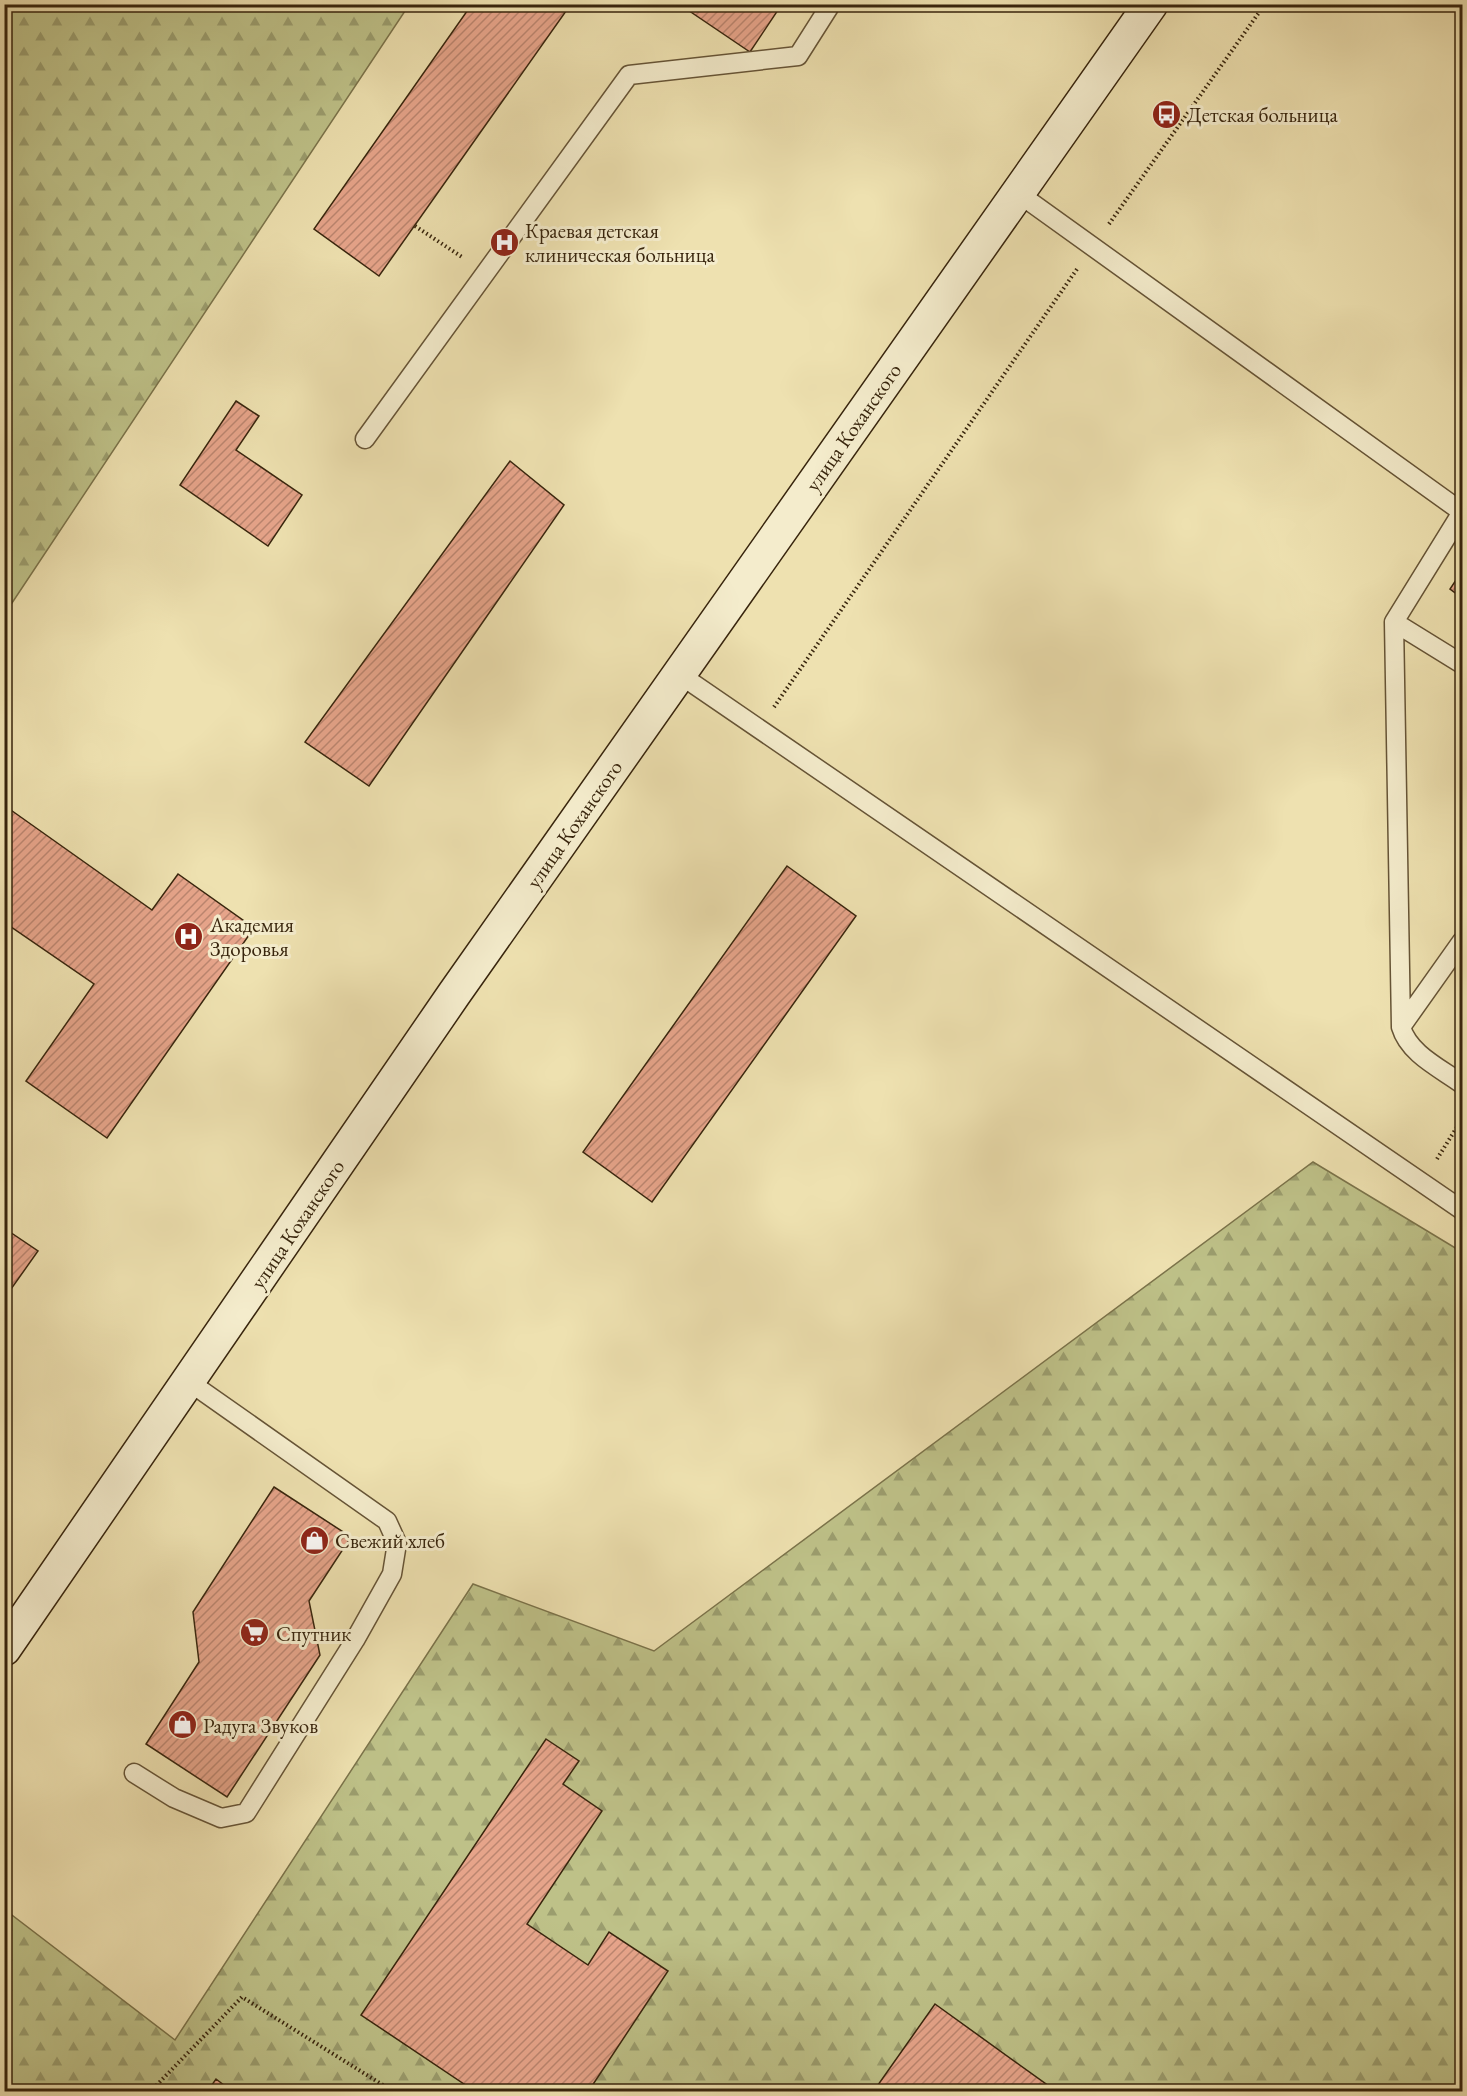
<svg xmlns="http://www.w3.org/2000/svg" width="1467" height="2096" font-family="'EB Garamond',serif">
	<style>
		.forest { fill: url(#forest-firs); stroke: #7b734a; stroke-width: 1.5 }
		.building { fill: url(#building-hatch); stroke: #38250d; stroke-width: 1.5 }
		.lines { fill: none; stroke-linecap: round; stroke-linejoin: round }
		.lane-casing { stroke: #665436; stroke-width: 21 }
		.secondary-casing { stroke: #38250d; stroke-width: 36 }
		.path { stroke: #38250d; stroke-width: 4; stroke-dasharray: 1.5 3; stroke-linecap: butt }
		.lane { stroke: #f4eccc; stroke-width: 18 }
		.secondary { stroke: #f4eccc; stroke-width: 33 }
		.labels { text-anchor: middle; dominant-baseline: central; stroke-width: 6; stroke-linejoin: round; paint-order: stroke }
		.poi-label { font-size: 21px; fill: #38250d; stroke: #f4eccc; text-anchor: start }
		.street-label { font-size: 21px; fill: #38250d; stroke: #f4eccc }
	</style>
	<defs>
		<pattern id="forest-firs" width="22" height="20" patternUnits="userSpaceOnUse" patternTransform="scale(1.5)"><rect width="22" height="20" fill="#bec188"/><path d="M5 1l3.5 6h-7zM16 11l3.5 6h-7z" fill="#9b9d6e"/></pattern>
		<pattern id="building-hatch" width="6" height="6" patternUnits="userSpaceOnUse" patternTransform="scale(1.5)"><rect width="6" height="6" fill="#e6a48a"/><path d="M-1 1l2-2M0 6l6-6M5 7l2-2" fill="none" stroke="#bb856f"/></pattern>
	</defs>
	<rect width="100%" height="100%" fill="#eee1b0"/>
	<filter id="stains"><feTurbulence type="fractalNoise" baseFrequency=".00333" numOctaves="4"/><feColorMatrix values="0 0 0 0 .2 0 0 0 0 .09 0 0 0 0 .02 0 0 0 .5 -.17"/></filter>
	<radialGradient id="worn" r=".72"><stop offset=".6" stop-color="#630" stop-opacity="0"/><stop offset="1" stop-color="#630" stop-opacity=".3"/></radialGradient>
	<path class="forest" d="M5 4 409 5 10 606 4 603Z
		M1313 1162 1462 1252V2091H5L4 1909 175 2040 473 1584 654 1651Z"/>
	<path class="building" d="M472 4H571L379 276 314 229Z
		M683 4H782L750 52 682 6Z
		M236 401 259 416 236 450 302 495 268 546 180 485Z
		M510 461 564 505 369 786 305 742Z
		M1462 571V598L1450 589Z
		M8 808 152 910 178 874 254 928 107 1138 26 1081 94 984 4 922V813Z
		M787 866 856 916 652 1202 583 1152Z
		M4 1228 38 1251 4 1299Z
		M274 1487 351 1537 309 1601 320 1655 227 1797 146 1744 199 1662 193 1612Z
		M546 1739 579 1761 563 1784 602 1811 527 1924 588 1965 609 1932 668 1971 588 2092H476L361 2015Z
		M935 2004 1046 2084 1040 2092H873Z
		M216 2079 233 2092H207Z"/>
	<g class="lines">
		<defs>
			<path id="lane" d="M1018 193 1462 512
				M365 439 629 75 798 56 831 4
				M1462 512 1394 622 1401 1027C1409 1054 1440 1068 1462 1084
				M1394 622 1462 664
				M679 674 1462 1210
				M1401 1027 1462 941
				M134 1773 174 1798 221 1818 246 1813 355 1640 392 1574 397 1543 387 1521 188 1381"/>
			<path id="secondary" d="M4 1649 454 994 1151 4"/>
		</defs>
		<use href="#lane" class="lane-casing"/>
		<use href="#secondary" class="secondary-casing"/>
		<path class="path" d="M1109 224 1265 4
			M415 226 462 257
			M774 707 1077 269
			M1437 1159 1462 1119
			M150 2092 242 1997 394 2092"/>
		<use href="#lane" class="lane"/>
		<use href="#secondary" class="secondary"/>
	</g>
	<defs>
		<symbol id="bus-disc" viewBox="-11 -11 22 22"><circle r="9.5" fill="#8f2418" stroke="#f4eccc"/><path d="M-5-6H5V4H4V6H2V4H-2V6H-4V4H-5ZM-3.5-4V0h7V-4ZM-3.5 1.2v1.5H-2V1.2ZM2 1.2v1.5H3.5V1.2Z" fill="#fff"/></symbol>
		<symbol id="hospital-disc" viewBox="-11 -11 22 22"><circle r="9.5" fill="#8f2418" stroke="#f4eccc"/><path d="M-5-5h3v3.5h4V-5h3V5h-3V1.5h-4V5h-3Z" fill="#fff"/></symbol>
		<symbol id="shop-disc" viewBox="-11 -11 22 22"><circle r="9.5" fill="#8f2418" stroke="#f4eccc"/><path d="M-5-2.5h2.3a2.7 3.5 0 0 1 5.4 0H5L5.5 6h-11ZM-1.5-2.5h3a1.5 2.3 0 0 0-3 0Z" fill="#fff"/></symbol>
		<symbol id="supermarket-disc" viewBox="-11 -11 22 22"><circle r="9.5" fill="#8f2418" stroke="#f4eccc"/><path d="M-6-5.5h2.5l.6 2H6L4.5 2H-2.5L-4.4-4H-6ZM-1.5 3.2a1.3 1.3 0 1 0 .1 0ZM3 3.2a1.3 1.3 0 1 0 .1 0Z" fill="#fff"/></symbol>
	</defs>
	<g fill-rule="evenodd">
		<use href="#bus-disc" x="1150" y="98" width="33" height="33"/>
		<use href="#hospital-disc" x="488" y="226" width="33" height="33"/>
		<use href="#hospital-disc" x="172" y="920" width="33" height="33"/>
		<use href="#shop-disc" x="298" y="1524" width="33" height="33"/>
		<use href="#supermarket-disc" x="238" y="1616" width="33" height="33"/>
		<use href="#shop-disc" x="166" y="1708" width="33" height="33"/>
	</g>
	<g class="labels">
		<g class="poi-label">
			<text x="1187" y="114">Детская больница</text>
			<text x="525" y="230">Краевая детская<tspan x="525" dy="24">клиническая больница</tspan></text>
			<text x="210" y="924">Академия<tspan x="210" dy="24">Здоровья</tspan></text>
			<text x="335" y="1540">Свежий хлеб</text>
			<text x="276" y="1633">Спутник</text>
			<text x="203" y="1725">Радуга Звуков</text>
		</g>
		<g class="street-label">
			<text transform="translate(853 427) rotate(-55)">улица Коханского</text>
			<text transform="translate(574 824) rotate(-55)">улица Коханского</text>
			<text transform="translate(297 1224) rotate(-56)">улица Коханского</text>
		</g>
	</g>
	<rect width="1467" height="2096" fill="none" stroke="#eee1b0" stroke-width="24"/>
	<rect x="6" y="6" width="1455" height="2084" fill="none" stroke="#38250d" stroke-width="3"/>
	<rect x="12" y="12" width="1443" height="2072" fill="none" stroke="#38250d" stroke-width="1.5"/>
	<rect width="100%" height="100%" filter="url(#stains)"/>
	<rect width="100%" height="100%" fill="url(#worn)"/>
</svg>
